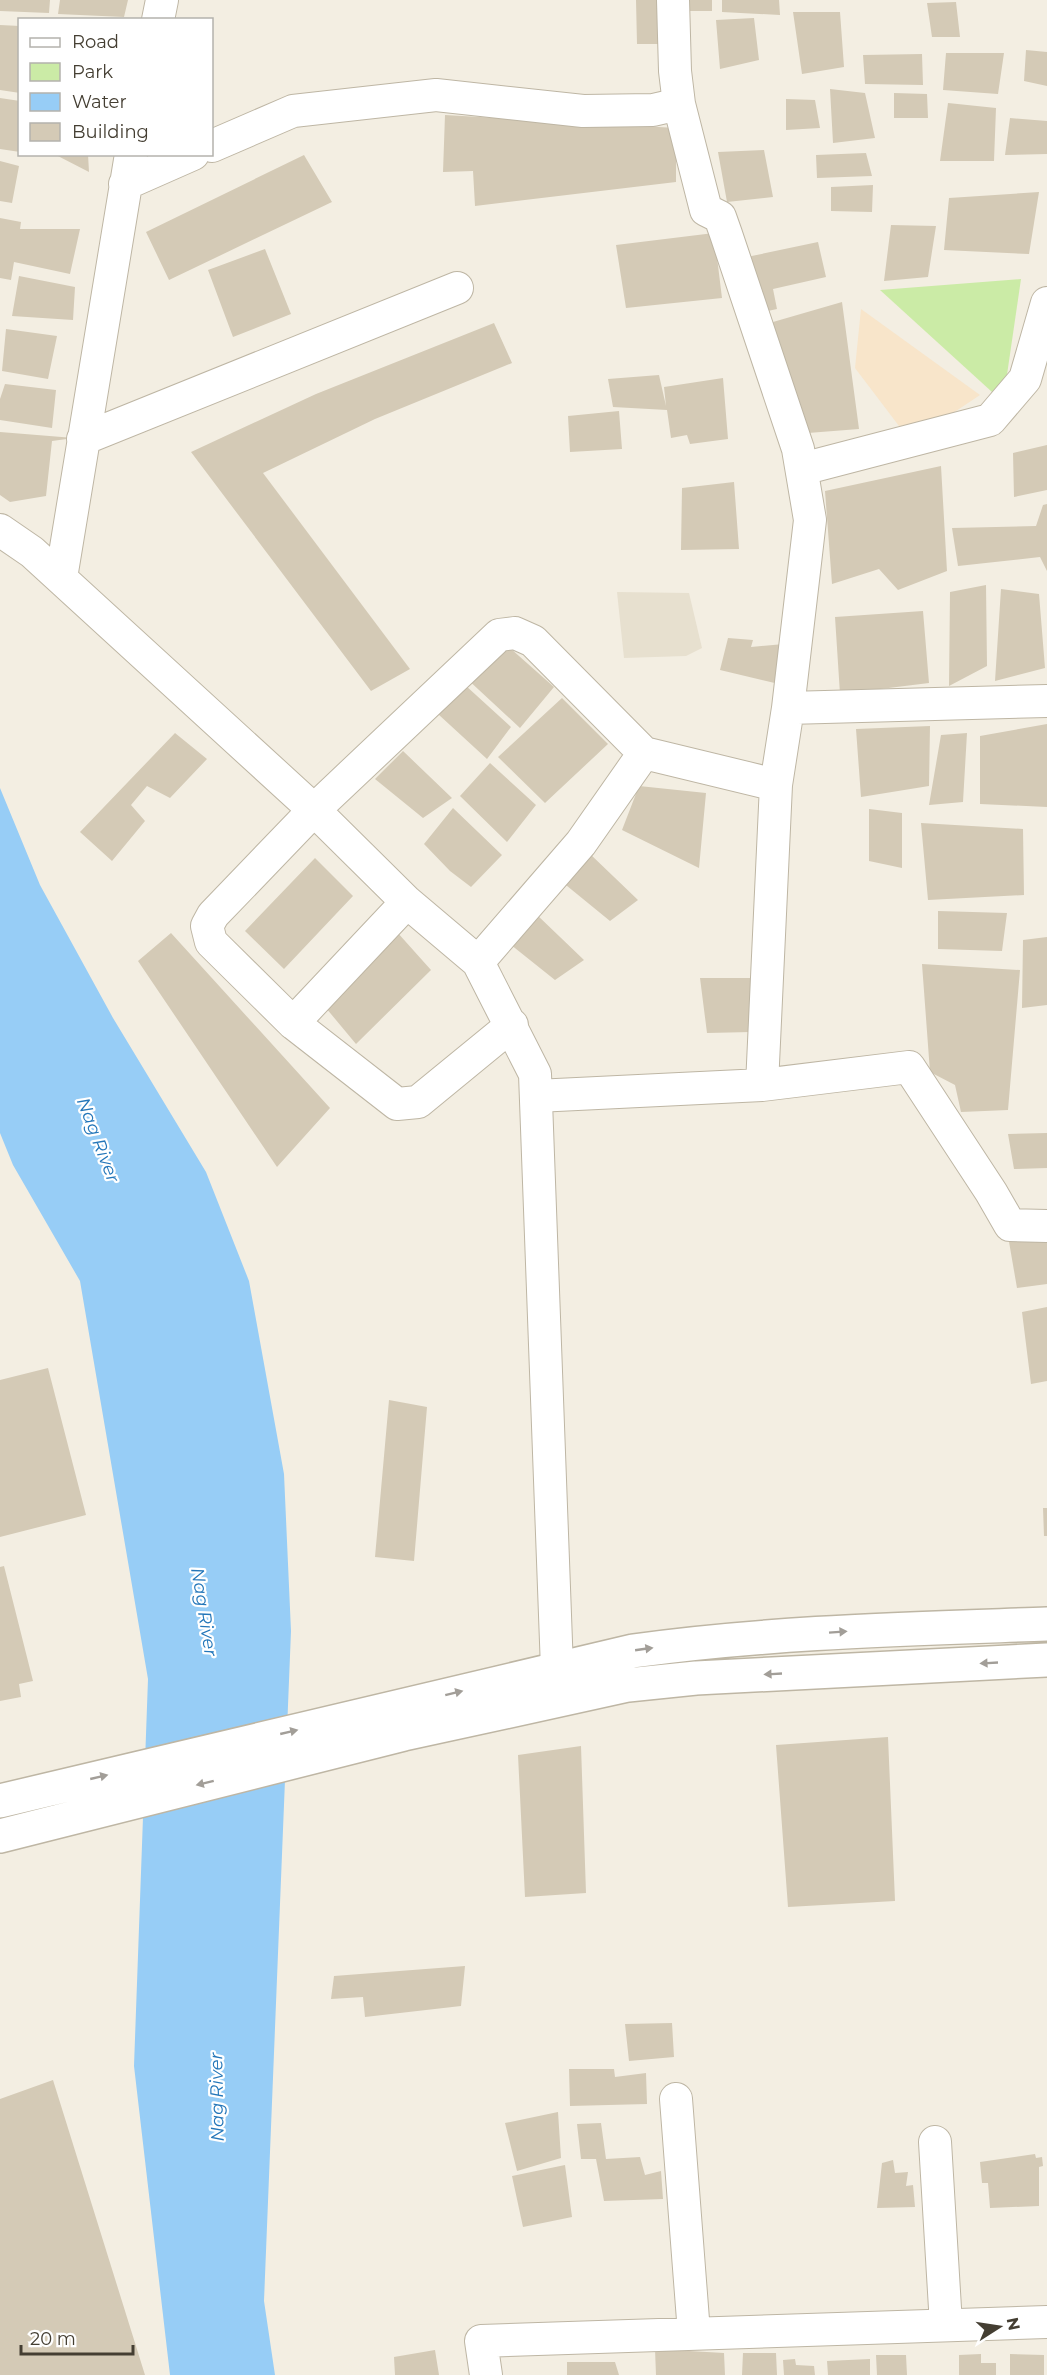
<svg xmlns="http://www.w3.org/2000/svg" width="1047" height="2375" font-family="Montserrat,sans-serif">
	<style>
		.residential { fill: #e7e0cf }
		.commercial { fill: #f8e5ca }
		.green { fill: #cbeba6 }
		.water { fill: #97cdf6 }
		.building { fill: #d4cab6 }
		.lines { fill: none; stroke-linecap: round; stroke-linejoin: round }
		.minor-casing { stroke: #beb6a4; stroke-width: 34 }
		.tertiary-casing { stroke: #beb6a4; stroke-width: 36 }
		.minor { stroke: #fff; stroke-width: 32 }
		.tertiary { stroke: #fff; stroke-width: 33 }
		.oneway { fill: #a29e98 }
		.labels { text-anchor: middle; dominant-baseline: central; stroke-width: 4.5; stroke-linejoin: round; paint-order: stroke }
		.water-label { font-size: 18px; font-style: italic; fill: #2376b9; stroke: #fff }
	</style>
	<rect width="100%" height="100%" fill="#f3eee2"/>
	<path class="residential" d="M617 592 689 593 702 648 686 656 624 658Z"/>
	<path class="commercial" d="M861 309 980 395 938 423 899 426 855 368Z"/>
	<path class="green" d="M1021 279 1003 402 880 290Z"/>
	<path class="water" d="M0 788 40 885 113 1018 206 1172 249 1281 284 1474 291 1631 264 2301 275 2375H170L134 2066 148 1679 80 1281 13 1165 0 1133Z"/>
	<path class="building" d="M0 0H50L49 13 0 11Z
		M60 0H128L124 17 58 14Z
		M636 0H663L664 44H637Z
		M684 0H712V11H683Z
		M722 0H779L780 15 722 12Z
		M956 2 960 37H932L927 3Z
		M793 12H840L844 67 802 74Z
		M754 18 759 60 720 69 716 20Z
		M0 25 20 26V93L0 90Z
		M1026 50 1047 52V86L1024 81Z
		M946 53H1004L998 94 943 90Z
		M922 54 923 85 865 84 863 55Z
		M830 89 865 93 875 138 833 143Z
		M894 93 927 94 928 118H894Z
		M0 98 20 101V152L0 149Z
		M786 99 815 100 820 128 786 130Z
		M948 103 996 108 994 161H940Z
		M445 115 676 128V182L475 206 473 171 443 172Z
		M1010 118 1047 121V154L1005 155Z
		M764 150 773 197 727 202 718 152Z
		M866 153 872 176 817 178 816 155Z
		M54 154H88L89 172Z
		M304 155 332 202 169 280 146 232Z
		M0 161 19 166 12 203 0 201Z
		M873 185 872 212 831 211V187Z
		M1039 192 1029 254 944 250 949 198Z
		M0 218 21 222 20 229H80L70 274 14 262 11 280 0 278Z
		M891 225 936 226 928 277 884 281Z
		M714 233 722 298 626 308 616 245Z
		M818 242 826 277 773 289 777 309 759 313 747 257Z
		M265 249 291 314 233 337 208 270Z
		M19 276 75 287 73 320 12 316Z
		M842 302 859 429 808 433 773 322Z
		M494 323 512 363 375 419 263 473 410 669 371 691 191 452 316 394Z
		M6 329 57 336 48 379 2 371Z
		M659 375 666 406 664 387 723 378 728 439 690 444 687 435 671 438 667 410 613 407 608 379Z
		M5 384 56 390 52 428 0 420V399Z
		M619 411 622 449 570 452 568 416Z
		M0 432 74 438 52 441 46 496 10 502 0 495Z
		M1047 445V490L1014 497 1013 453Z
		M941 466 947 571 898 590 879 569 832 584 825 491Z
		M734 482 739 549 681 550 682 488Z
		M1047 504V571L1040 557 958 566 952 528 1036 526 1043 505Z
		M986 585 987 666 949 686 950 592Z
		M1001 589 1039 594 1045 668 995 681Z
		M923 611 929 683 840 694 835 617Z
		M728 638 753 640 751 647 784 644 783 685 720 670Z
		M501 640 554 687 520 728 465 677Z
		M465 685 511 727 487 759 438 714Z
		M562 698 608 744 545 803 498 757Z
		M1047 724V807L980 804V736Z
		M930 726 929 786 861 797 856 729Z
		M175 733 207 759 170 798 147 786 131 805 145 821 112 861 80 832Z
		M967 733 963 802 929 805 941 735Z
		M403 751 452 798 423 818 375 779Z
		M490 763 536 805 507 842 460 796Z
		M639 786 706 793 699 868 622 830Z
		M453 808 502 855 471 887 450 871 424 844Z
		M869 809 902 813V868L869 861Z
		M921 823 1023 829 1024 895 928 900Z
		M589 853 638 900 610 921 561 881Z
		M315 858 353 896 284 969 245 931Z
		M938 911 1007 913 1002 951 938 949Z
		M535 913 584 960 555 980 506 941Z
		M397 932 431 970 356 1044 321 1002Z
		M171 933 330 1108 277 1167 138 961Z
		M1047 937V1005L1022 1008 1023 940Z
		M922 964 1020 970 1008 1110 961 1112 955 1085 930 1072Z
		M700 978H754L751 1032 707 1033Z
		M1047 1133V1168L1014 1169 1008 1134Z
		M1008 1236 1047 1239V1284L1017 1288Z
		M1047 1307V1381L1031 1384 1022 1312Z
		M48 1368 86 1515 0 1537V1380Z
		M389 1400 427 1407 414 1561 375 1557Z
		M1043 1508H1047V1536H1044Z
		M4 1566 33 1681 19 1684 21 1697 0 1701V1567Z
		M888 1737 895 1901 788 1907 776 1745Z
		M581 1746 586 1893 525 1897 518 1755Z
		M465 1966 461 2006 365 2017 363 1997 331 1999 334 1976Z
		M672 2023 674 2057 629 2061 625 2024Z
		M569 2069H614L615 2077 646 2073 647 2104 570 2106Z
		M53 2080 145 2375H0V2099Z
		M558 2112 561 2158 517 2171 505 2123Z
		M601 2123 606 2159 640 2157 645 2175 661 2171 663 2199 604 2201 596 2159H581L577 2124Z
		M1035 2154 1036 2158 1042 2157 1043 2166 1039 2167V2206L990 2208 988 2183H982L980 2162Z
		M893 2160 895 2173 908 2172 906 2186 913 2185 915 2207 877 2208 882 2163Z
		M565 2165 572 2217 523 2227 512 2176Z
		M655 2349 724 2353 725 2375H656Z
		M435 2350 439 2375H395L394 2357Z
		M743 2353H776L777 2375H742Z
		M981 2354V2363H996V2375H959V2355Z
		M1010 2354 1044 2355V2375H1010Z
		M876 2355H906L907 2375H877Z
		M795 2359 796 2365 814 2366 815 2375H784L783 2360Z
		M870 2359V2375H828L827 2361Z
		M567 2362H615L619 2375H567Z"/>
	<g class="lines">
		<defs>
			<path id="minor" d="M673 0 675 71 679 104
				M158 20 162 0
				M212 146 293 111 436 95 583 111 653 110 679 104 706 210 720 217 726 234 798 449 810 520 788 708
				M125 184 193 154
				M83 439 457 288
				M802 469 990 420 1025 379 1047 303
				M0 530 32 552 314 810 407 902 478 962 535 1074 558 1696
				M61 578 131 154
				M478 962 581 843 644 753 776 785 788 708 1047 701
				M293 1023 407 902
				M512 1025 418 1102 397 1104 293 1023 211 942 207 926 213 915 314 810 499 635 515 633 533 641 644 753
				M762 1085 776 785
				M536 1096 762 1085 909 1067 991 1192 1010 1225 1047 1226
				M676 2099 694 2333
				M935 2142 946 2325
				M486 2375 481 2341 1047 2322"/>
			<path id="tertiary" d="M0 1801 633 1651C770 1632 909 1629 1047 1624
				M0 1836 404 1734 628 1685 696 1678 1047 1660"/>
		</defs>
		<use href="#minor" class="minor-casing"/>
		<use href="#tertiary" class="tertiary-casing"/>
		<use href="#minor" class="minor"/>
		<use href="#tertiary" class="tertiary"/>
	</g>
	<defs><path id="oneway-solid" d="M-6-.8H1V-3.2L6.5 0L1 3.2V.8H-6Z" transform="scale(1.5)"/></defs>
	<g class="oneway">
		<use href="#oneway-solid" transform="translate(838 1632) rotate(-4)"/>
		<use href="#oneway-solid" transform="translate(644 1649) rotate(-8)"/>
		<use href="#oneway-solid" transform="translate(989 1663) rotate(177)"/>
		<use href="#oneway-solid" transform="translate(773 1674) rotate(177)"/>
		<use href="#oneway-solid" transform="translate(454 1693) rotate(-14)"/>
		<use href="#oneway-solid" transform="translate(289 1732) rotate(-13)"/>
		<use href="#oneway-solid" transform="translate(99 1777) rotate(-13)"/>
		<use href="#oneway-solid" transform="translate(205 1783) rotate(166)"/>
	</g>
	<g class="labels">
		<g class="water-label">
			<text transform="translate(98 1140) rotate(69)">Nag River</text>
			<text transform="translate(204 1612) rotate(81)">Nag River</text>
			<text transform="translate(217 2097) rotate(-91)">Nag River</text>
		</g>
	</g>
	<rect x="18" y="18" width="195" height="138" fill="#ffffff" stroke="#b4b2ad" stroke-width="1.5"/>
	<rect x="30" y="38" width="30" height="9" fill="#ffffff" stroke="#b4b2ad" stroke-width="1.5"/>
	<text x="72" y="48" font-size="18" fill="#443e32">Road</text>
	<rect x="30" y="63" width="30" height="18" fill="#cbeba6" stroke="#b4b2ad" stroke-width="1.5"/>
	<text x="72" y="78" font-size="18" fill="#443e32">Park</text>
	<rect x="30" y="93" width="30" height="18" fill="#97cdf6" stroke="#b4b2ad" stroke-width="1.5"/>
	<text x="72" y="108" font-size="18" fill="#443e32">Water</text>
	<rect x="30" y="123" width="30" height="18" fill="#d4cab6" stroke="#b4b2ad" stroke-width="1.5"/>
	<text x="72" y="138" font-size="18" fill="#443e32">Building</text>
	<g transform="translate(999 2327) rotate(78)" stroke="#ffffff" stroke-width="4.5" paint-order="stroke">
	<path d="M0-4.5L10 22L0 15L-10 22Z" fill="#443e32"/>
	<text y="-9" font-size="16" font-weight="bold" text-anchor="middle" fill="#443e32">N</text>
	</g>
	<path d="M21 2345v9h112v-9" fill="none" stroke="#443e32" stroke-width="3"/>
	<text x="30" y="2345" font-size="18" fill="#443e32" stroke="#ffffff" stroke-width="4.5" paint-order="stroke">20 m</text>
</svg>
